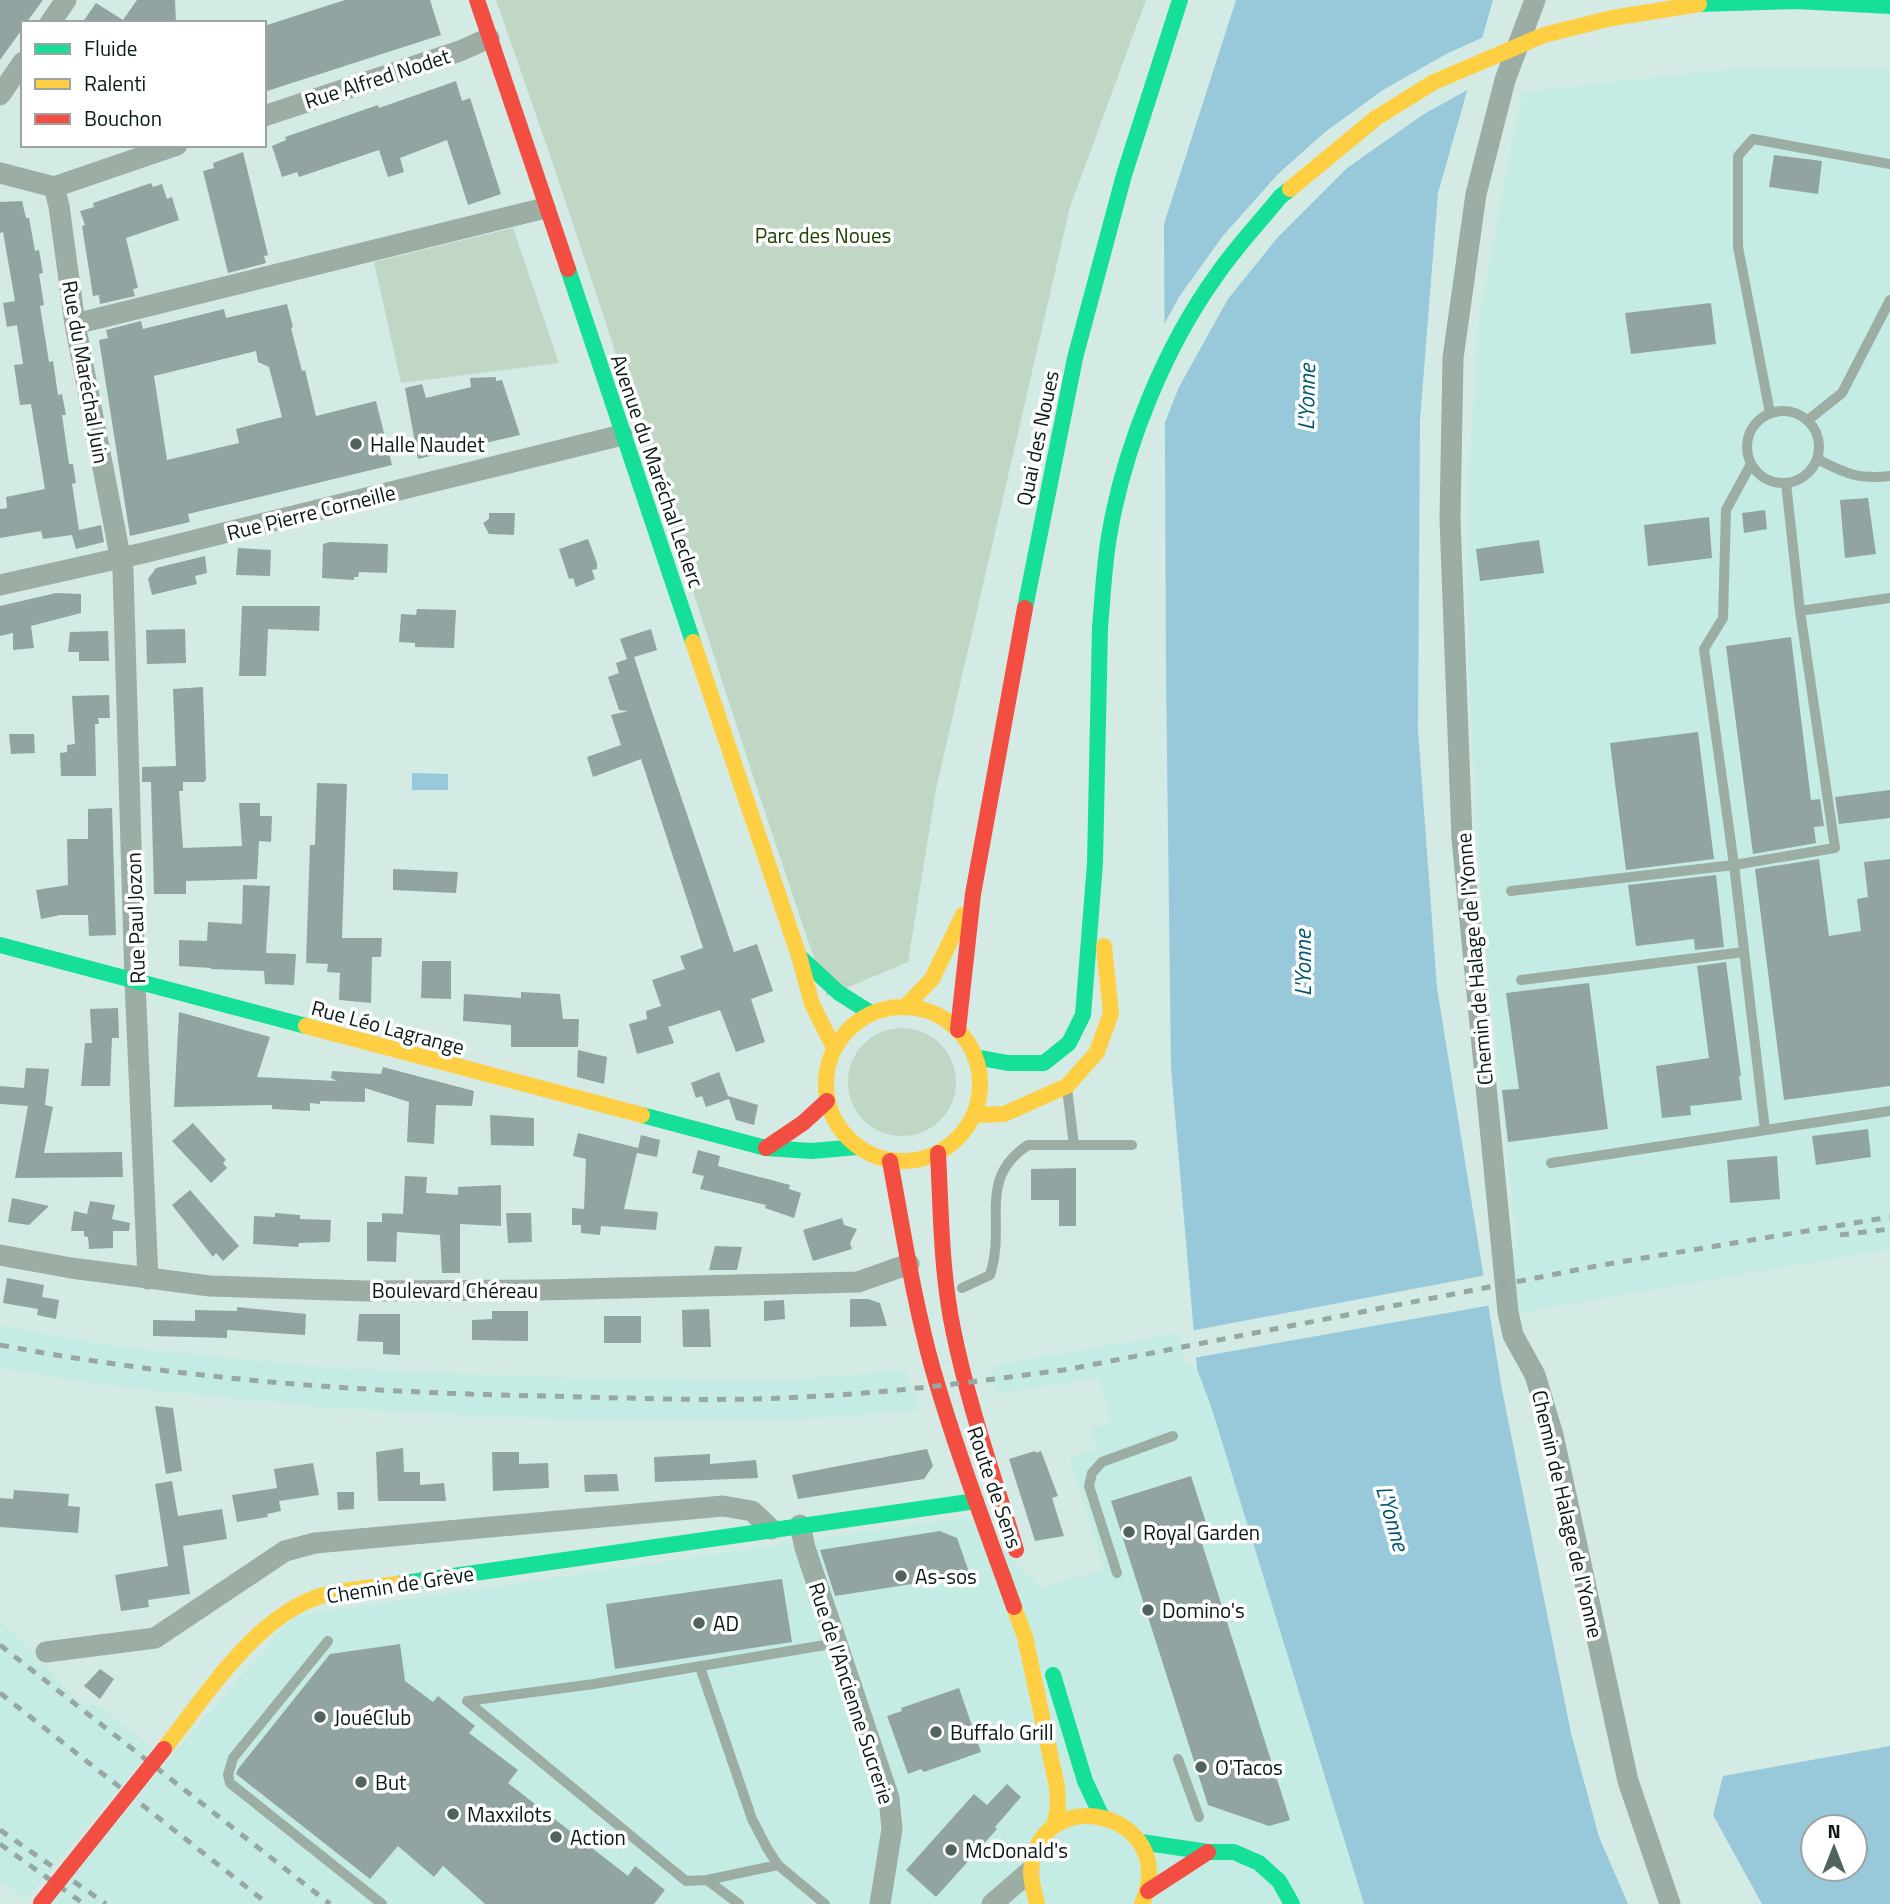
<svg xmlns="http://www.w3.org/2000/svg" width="1890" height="1904" font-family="'Titillium Web',sans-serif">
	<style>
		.built { fill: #c5ece4 }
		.green { fill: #c1d7c5 }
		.water { fill: #98c9da; fill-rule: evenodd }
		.pier { fill: #d3eae5 }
		.building { fill: #92a4a2; fill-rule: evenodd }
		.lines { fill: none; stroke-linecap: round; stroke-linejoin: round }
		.lane { stroke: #9cada4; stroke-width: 10 }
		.street { stroke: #9cada4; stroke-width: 21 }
		.fast { stroke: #16e098; stroke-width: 16 }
		.slow { stroke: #ffcf43; stroke-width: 16 }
		.jam { stroke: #f24e42; stroke-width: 16 }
		.rail { stroke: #97a8a2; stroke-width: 5; stroke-dasharray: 9 9; stroke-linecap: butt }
		.fast-bridge { stroke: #16e098; stroke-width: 16 }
		.slow-bridge { stroke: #ffcf43; stroke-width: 16 }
		.jam-bridge { stroke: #f24e42; stroke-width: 16 }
		.poi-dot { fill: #50635f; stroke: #fff; stroke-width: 2.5 }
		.labels { text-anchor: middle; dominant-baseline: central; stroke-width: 7; stroke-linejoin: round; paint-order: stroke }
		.street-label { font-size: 21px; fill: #0a1a17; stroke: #fff }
		.park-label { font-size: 21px; fill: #1b4300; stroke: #fff }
		.poi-label { font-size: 21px; fill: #0a1a17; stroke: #fff; text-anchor: start }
		.water-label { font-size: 23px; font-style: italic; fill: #005670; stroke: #fff }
	</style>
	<rect width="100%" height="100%" fill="#d3eae5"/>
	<path class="built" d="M1729 69H1890V1249L1513 1314 1507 1251 1517 1248 1484 935 1469 687 1467 496 1480 313 1522 92Z
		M0 1325 111 1346 334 1368 570 1378 789 1380 906 1370 920 1410 795 1420H571L330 1408 104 1385 0 1368Z
		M1179 1333 1184 1360 1197 1369 1211 1406 1364 1904H50L168 1760 294 1616 969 1517 1041 1587 1104 1569 1070 1457 1097 1449 1090 1428 1111 1422 1099 1378 996 1394 991 1371 996 1365Z
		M0 1622 23 1642 71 1694 86 1707 97 1705 153 1748 25 1900 0 1881Z"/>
	<path class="green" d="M496 0H1146L1070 207 936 789 908 962 827 996C713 665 613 330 496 0Z
		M513 228 559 363 401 383 374 262Z
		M848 1082a54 54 0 1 1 108 0a54 54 0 1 1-108 0Z"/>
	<path class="water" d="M1236 0H1493L1438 193 1420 420 1418 730 1437 988 1502 1390 1571 1733 1599 1837 1628 1904H1364L1211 1406 1197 1369 1171 1068 1166 674 1164 224Z
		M412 773 448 774V790H412Z
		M1890 1746V1904H1762L1713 1815 1723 1776ZM1855 1827V1869H1813V1827Z"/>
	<path class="pier" d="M1486 36 1471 88 1424 114 1347 168 1278 237 1228 299 1179 387 1161 433V330L1179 297 1222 237 1278 174 1325 132 1383 90 1446 54Z
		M1487 1275 1492 1305 1193 1358 1190 1331Z"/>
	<path class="building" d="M0 0H43L26 23H23V28L0 60Z
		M137 0H175L176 23H82L96 3 123 20Z
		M345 0H430L441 35 264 92V26Z
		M456 81 462 101 470 98 501 194 468 205 447 140 400 158 404 172 388 177 379 150 299 177 297 172 282 177 272 146 286 140 285 137 378 105 379 108Z
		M243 152 268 255 264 256 266 263 228 273 203 171 214 168 213 163Z
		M1774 155 1822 161 1818 194 1769 187Z
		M151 183 153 187 162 184 167 199 172 197 179 220 126 238 138 288 133 289 135 296 100 304 99 295 93 296 82 226 85 225 80 211 94 207 93 203Z
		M22 201 26 218H29L35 251 39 250 43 273 39 274 44 305 40 306 49 362 53 361 58 395 62 394 66 415H62L69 464H73L76 483 72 484 79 530 101 525 104 542 76 549 72 535 43 539 41 531 0 538V509L7 508 6 497 45 489 31 404 20 405 14 365 23 364 17 325 7 327 3 303 15 301 3 232 0 233V202Z
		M1711 303 1716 344 1631 354 1625 313Z
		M287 304 293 327 291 328 302 371 305 370 316 416 376 401 392 465 188 514 190 522 130 536 99 340 108 338 106 330 141 321 143 329 224 309 226 318ZM256 351 258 362 269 367 282 417 236 429 239 443 167 460 154 376Z
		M496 377V381L502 380 520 435 418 459 405 388 422 384 426 398 471 387 470 378Z
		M1868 498 1876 554 1845 558 1840 500Z
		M1765 510 1767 529 1744 533 1742 513Z
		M489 513H515L514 535 489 534 483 523 489 519Z
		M1709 517 1712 558 1648 566 1644 525Z
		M588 539 597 563V569L592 570 595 579 576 587 573 578 569 579 559 549Z
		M1539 540 1544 573 1480 581 1476 549Z
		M330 542 388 544 387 573 359 572 358 577H354V580L322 578 323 544Z
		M238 548 271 550 270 576 236 575Z
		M205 556 207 573 195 576 197 584 152 595 148 579 156 568Z
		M56 593 81 594V613L31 626 34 648 13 650V633L0 636V606Z
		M242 606H320L319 631 268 629 266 676H239Z
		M417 609 456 610 454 648 415 647V643L399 642 401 614 416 615Z
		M185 629 186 663 147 664 146 630Z
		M651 629 657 650 634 657 649 703 734 952 757 944 773 991 751 999 765 1042 736 1052 720 1010 668 1027 674 1043 637 1054 629 1024 647 1019 646 1011 661 1006 652 980 685 969 680 956 703 948 641 759 593 777 587 757 621 745 611 715 628 711 619 710 608 677 619 673 616 663 627 659 620 639Z
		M108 631 109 661H79V652H68L70 632Z
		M1791 637 1811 800 1820 799 1824 826 1814 827 1816 843 1753 854 1726 646Z
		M203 687 206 779 204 782H183V791H179L183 848 242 846 239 803H260V816H272L271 842 259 841 257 879 186 881V894H154L151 782H142V767L176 766 173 689Z
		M109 695 110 718H98L99 724H95L96 776H61L60 753 67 752V745L75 744 72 696Z
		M1698 732 1714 859 1626 870 1610 743Z
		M9 734H34L35 753 11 754Z
		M317 783 347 784 342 938H382L381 957H372L371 1003 339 1000 340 973 327 972 328 964 306 963 310 845H315Z
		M1890 790V818L1839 824 1835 797Z
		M112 808 116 935 89 936 88 915H60L41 919 36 890 68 885 67 839H88V809Z
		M1819 859 1829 936 1861 931 1857 899 1868 897 1864 862 1890 859V1086L1784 1100 1755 869Z
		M393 869 458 872 456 893 393 890Z
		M1716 875 1724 947 1695 950 1694 939 1636 946 1628 885Z
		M243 885 270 886 266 953 296 954 294 985 265 984 264 971 211 969V968L179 966V940L207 941 208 922 242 924Z
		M422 961H451V999L421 998Z
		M1726 962 1741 1076H1739L1742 1100 1690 1106 1691 1115 1662 1118 1656 1066 1709 1058 1697 966Z
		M1589 983 1608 1129 1508 1142 1502 1090 1519 1089 1506 993Z
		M521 992 560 994 563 1019H579L578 1047H511V1025L463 1021 464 994 521 998Z
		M118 1008 119 1038H112L110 1086H81L85 1043H92L90 1009Z
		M179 1012 270 1037 257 1077 337 1081 331 1078 332 1071 381 1074 383 1067 474 1091 472 1106 436 1105 434 1144 407 1142 409 1102 365 1088V1102L320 1101V1104L310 1103V1111L272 1109V1105L174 1107Z
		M578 1050 607 1057 604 1084 577 1077Z
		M26 1068 49 1069 45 1105 53 1107 44 1153 122 1152 123 1177 15 1178 28 1106 0 1104V1086L24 1088Z
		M719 1072 728 1096 758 1105 754 1125 736 1120 729 1099 706 1107 702 1096 696 1098 691 1083Z
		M490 1115 534 1118V1146L491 1145Z
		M193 1123 226 1160 223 1163 227 1168 211 1183 172 1141Z
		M1868 1129 1871 1157 1816 1165 1812 1136Z
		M578 1133 638 1148 624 1209 658 1212 656 1230 601 1226 600 1235 581 1233V1225H572V1208L584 1209 586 1159 573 1156Z
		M641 1135 660 1140 657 1157 637 1153Z
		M698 1150 720 1156 718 1166 790 1185 789 1189 801 1193 794 1218 765 1208 766 1205 700 1189 704 1176 692 1173Z
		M1777 1156 1780 1199 1730 1203 1727 1160Z
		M1076 1168V1226H1059V1200H1031V1169Z
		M405 1176 427 1177 426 1193 458 1195V1187L501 1185V1226L460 1224V1273H442L440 1235 397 1232 396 1262 367 1261V1222H382V1213L403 1214Z
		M190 1190 239 1246 223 1261 216 1253 213 1257 172 1205Z
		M12 1198 49 1206 29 1225 8 1222Z
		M90 1201 115 1205 112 1219 130 1223 129 1231H113V1248L89 1249 88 1237 84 1236V1231H71L74 1211 87 1214Z
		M275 1213 300 1215V1219L331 1220 330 1242 299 1243 298 1247 253 1244 254 1216 275 1217Z
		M506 1213H531L532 1242 508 1243Z
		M842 1218 844 1225 857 1229 850 1243 852 1249 813 1261 803 1230Z
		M715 1246 742 1247 737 1270H709Z
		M7 1278 44 1285 42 1297 59 1300 56 1319 37 1315 38 1309 3 1303Z
		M850 1299H868L880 1303 887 1326 850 1327Z
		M784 1300 785 1319 764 1321V1301Z
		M237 1307 306 1314 305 1335 227 1330V1338L153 1336V1320L195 1321V1310L237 1311Z
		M709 1309 711 1347H683L682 1310Z
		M492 1311H528V1341L472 1340V1320L492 1319Z
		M359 1314H400V1355L383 1354V1342L357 1341Z
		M604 1316H641V1343H604Z
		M155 1406 173 1408 182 1471 166 1474Z
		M403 1448 404 1472H420V1485L444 1483 446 1501H378L376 1452Z
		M927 1449 933 1466 924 1479 798 1499 792 1475Z
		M1035 1451 1036 1453 1041 1451 1058 1496 1052 1498 1064 1536 1035 1541 1009 1459Z
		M492 1452H519V1464L548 1463 549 1488 493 1491Z
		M710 1454V1464L756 1460 758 1478 655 1482 654 1457Z
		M313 1463 319 1495 279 1501 281 1511 267 1514 268 1517 237 1522 232 1495 277 1488 274 1469Z
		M617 1474 619 1491 585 1492 584 1475Z
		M1191 1476 1209 1532 1199 1534 1290 1820 1269 1826 1208 1805 1111 1501Z
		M172 1481 178 1516 222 1509 227 1539 183 1546 190 1594 148 1600 149 1607 121 1611 115 1575 168 1566 155 1484Z
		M14 1490 69 1494 68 1506 80 1507 78 1533 0 1527V1498L13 1499Z
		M337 1492H354V1509L338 1510Z
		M940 1531 957 1538 970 1575 835 1596 820 1550Z
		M782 1579 792 1642 615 1669 606 1604Z
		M400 1644 405 1681 433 1702 438 1696 475 1726 469 1733 518 1770 508 1783 628 1876 635 1866 665 1890 654 1904H485L443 1866 434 1877 398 1846 370 1879 236 1774 238 1769 330 1654Z
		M100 1669 114 1679 100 1699 84 1686Z
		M959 1688 981 1752 924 1772 921 1769 908 1774 887 1716 902 1711 901 1708Z
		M1007 1784 1021 1797 995 1827 997 1829 936 1897 906 1870 974 1794 987 1805Z"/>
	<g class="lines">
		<path class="lane" d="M1747 447a36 36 0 1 1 72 0a36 36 0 1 1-72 0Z
			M1770 413 1738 247V156L1753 139 1890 164
			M1808 420 1842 393 1890 300
			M1817 459C1845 473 1858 480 1890 476
			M1751 464 1726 510 1723 618 1704 649 1734 865 1835 848 1800 611
			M1786 483 1800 611 1890 598
			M1511 891 1734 865 1765 1130
			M1521 980 1744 952
			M1067 1089 1074 1145
			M1551 1163 1890 1111
			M962 1288 990 1275C1007 1224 976 1179 1028 1145H1132
			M1117 1573 1089 1486 1092 1473 1102 1462 1173 1436
			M328 1641 233 1758 228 1775 230 1783 382 1904
			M700 1667 752 1819 767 1848 778 1865 825 1904
			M1178 1759 1199 1817
			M778 1865 707 1880 686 1881 467 1701 594 1684 837 1643
			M707 1880 739 1904"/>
		<path class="street" d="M1535 0 1505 80 1476 194 1453 358 1450 519 1462 839 1508 1312 1513 1335 1535 1375 1553 1435 1628 1781 1670 1904
			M50 23 66 0
			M0 95 23 62
			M264 116 460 51 489 38
			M0 173 54 187 177 145
			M54 187 59 206 75 324 123 571 135 982 148 1279
			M75 324 545 208
			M0 585 143 553 622 435
			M0 1255 71 1268 210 1286 366 1291 541 1290 858 1282 909 1264
			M800 1525 805 1548 889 1798 892 1829 880 1904
			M46 1652 155 1638 285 1551 315 1543 723 1506 752 1511 771 1529
			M992 1904 1029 1872"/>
		<path class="fast" d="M1699 4 1796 1 1890 6
			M568 269 693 642
			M1025 608 1075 358 1124 175 1180 0
			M0 945 306 1026
			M799 956 839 993 871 1013
			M975 1057 1008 1063H1044L1069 1043 1083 1015 1095 863 1100 627
			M642 1115 766 1148 812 1151 858 1147
			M397 1584 976 1501
			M1053 1675 1085 1781 1101 1815
			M1141 1842 1208 1852H1234L1259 1863 1279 1881 1292 1904"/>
		<path class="slow" d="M693 642 799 956 812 1004 834 1048
			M826 1084a77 77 0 1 1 154 0a77 77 0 1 1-154 0Z
			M905 1007 932 979 963 915
			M306 1026 642 1115
			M974 1115 1004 1114 1067 1086 1097 1052 1111 1013 1104 946
			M1014 1607 1025 1637 1057 1787 1058 1808 1054 1826
			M164 1749C206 1696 259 1610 328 1594 350 1589 374 1587 397 1584
			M1037 1904C1035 1894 1031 1882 1031 1872 1037 1778 1182 1812 1142 1904"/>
		<path class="jam" d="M477 0 568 269
			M958 1030 973 894 1025 608
			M766 1148 803 1123 827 1101
			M938 1153C941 1211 941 1271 953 1329 968 1404 994 1477 1016 1550
			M890 1161C903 1231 914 1302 933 1370 956 1450 986 1529 1014 1607
			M1148 1891 1208 1852"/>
		<path class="rail" d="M1840 1235 1890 1229
			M0 1345C180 1379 365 1393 548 1396 632 1398 717 1402 802 1397 892 1393 981 1381 1070 1369L1602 1265 1890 1217
			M0 1645 330 1904
			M0 1693 268 1904
			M0 1830 106 1904
			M0 1844 84 1904"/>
		<path class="fast-bridge" d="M1100 627C1103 595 1104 563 1110 531 1125 445 1165 347 1216 276 1235 248 1259 223 1280 197L1290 189"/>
		<path class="slow-bridge" d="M1290 189 1376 118 1434 82 1544 35 1612 18 1699 4"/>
		<path class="jam-bridge" d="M41 1903 164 1749"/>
	</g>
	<g class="poi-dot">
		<circle cx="356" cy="444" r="7"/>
		<circle cx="1129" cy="1532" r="7"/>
		<circle cx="901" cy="1576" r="7"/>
		<circle cx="1148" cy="1610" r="7"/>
		<circle cx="699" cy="1623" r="7"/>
		<circle cx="320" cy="1717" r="7"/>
		<circle cx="936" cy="1732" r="7"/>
		<circle cx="1201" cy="1767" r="7"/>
		<circle cx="361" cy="1782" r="7"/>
		<circle cx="453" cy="1814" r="7"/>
		<circle cx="556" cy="1837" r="7"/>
		<circle cx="951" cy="1850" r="7"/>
	</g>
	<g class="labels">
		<g class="street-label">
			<text transform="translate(377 78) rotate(-18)">Rue Alfred Nodet</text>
			<text transform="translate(86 372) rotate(80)">Rue du Maréchal Juin</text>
			<text transform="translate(1037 438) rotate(-78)">Quai des Noues</text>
			<text transform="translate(658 471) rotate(71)">Avenue du Maréchal Leclerc</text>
			<text transform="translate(311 512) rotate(-14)">Rue Pierre Corneille</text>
			<text transform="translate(135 918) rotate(-92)">Rue Paul Jozon</text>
			<text transform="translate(1474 959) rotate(-95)">Chemin de Halage de l'Yonne</text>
			<text transform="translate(388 1027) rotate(15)">Rue Léo Lagrange</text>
			<text x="455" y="1290">Boulevard Chéreau</text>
			<text transform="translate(995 1487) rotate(71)">Route de Sens</text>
			<text transform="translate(1568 1514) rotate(77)">Chemin de Halage de l'Yonne</text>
			<text transform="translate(400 1584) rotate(-9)">Chemin de Grève</text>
			<text transform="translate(852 1693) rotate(72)">Rue de l'Ancienne Sucrerie</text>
		</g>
		<g class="park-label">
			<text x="823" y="235">Parc des Noues</text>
		</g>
		<g class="poi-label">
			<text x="370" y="444">Halle Naudet</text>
			<text x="1143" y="1532">Royal Garden</text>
			<text x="915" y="1576">As-sos</text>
			<text x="1162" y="1610">Domino's</text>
			<text x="713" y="1623">AD</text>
			<text x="334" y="1717">JouéClub</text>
			<text x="950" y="1732">Buffalo Grill</text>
			<text x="1215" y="1767">O'Tacos</text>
			<text x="375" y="1782">But</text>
			<text x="467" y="1814">Maxxilots</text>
			<text x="570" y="1837">Action</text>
			<text x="965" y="1850">McDonald's</text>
		</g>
		<g class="water-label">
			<text transform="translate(1306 397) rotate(-89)">L'Yonne</text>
			<text transform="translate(1302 963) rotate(-90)">L'Yonne</text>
			<text transform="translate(1393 1518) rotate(74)">L'Yonne</text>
		</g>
	</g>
	<rect x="21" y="21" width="245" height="126" fill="#ffffff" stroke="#9da3a2" stroke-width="2"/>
	<rect x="35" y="44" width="35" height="10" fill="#16e098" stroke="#9da3a2" stroke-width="2"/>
	<text x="84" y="56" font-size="21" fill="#0a1a17">Fluide</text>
	<rect x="35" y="79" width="35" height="10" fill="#ffcf43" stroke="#9da3a2" stroke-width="2"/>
	<text x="84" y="91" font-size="21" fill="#0a1a17">Ralenti</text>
	<rect x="35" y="114" width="35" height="10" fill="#f24e42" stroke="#9da3a2" stroke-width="2"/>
	<text x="84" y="126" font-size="21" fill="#0a1a17">Bouchon</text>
	<g transform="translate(1834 1848)"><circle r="33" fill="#ffffff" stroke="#9da3a2" stroke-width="2"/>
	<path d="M0-5L12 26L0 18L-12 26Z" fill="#50635f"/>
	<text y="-10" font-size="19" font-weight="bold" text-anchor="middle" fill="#0a1a17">N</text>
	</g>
</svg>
